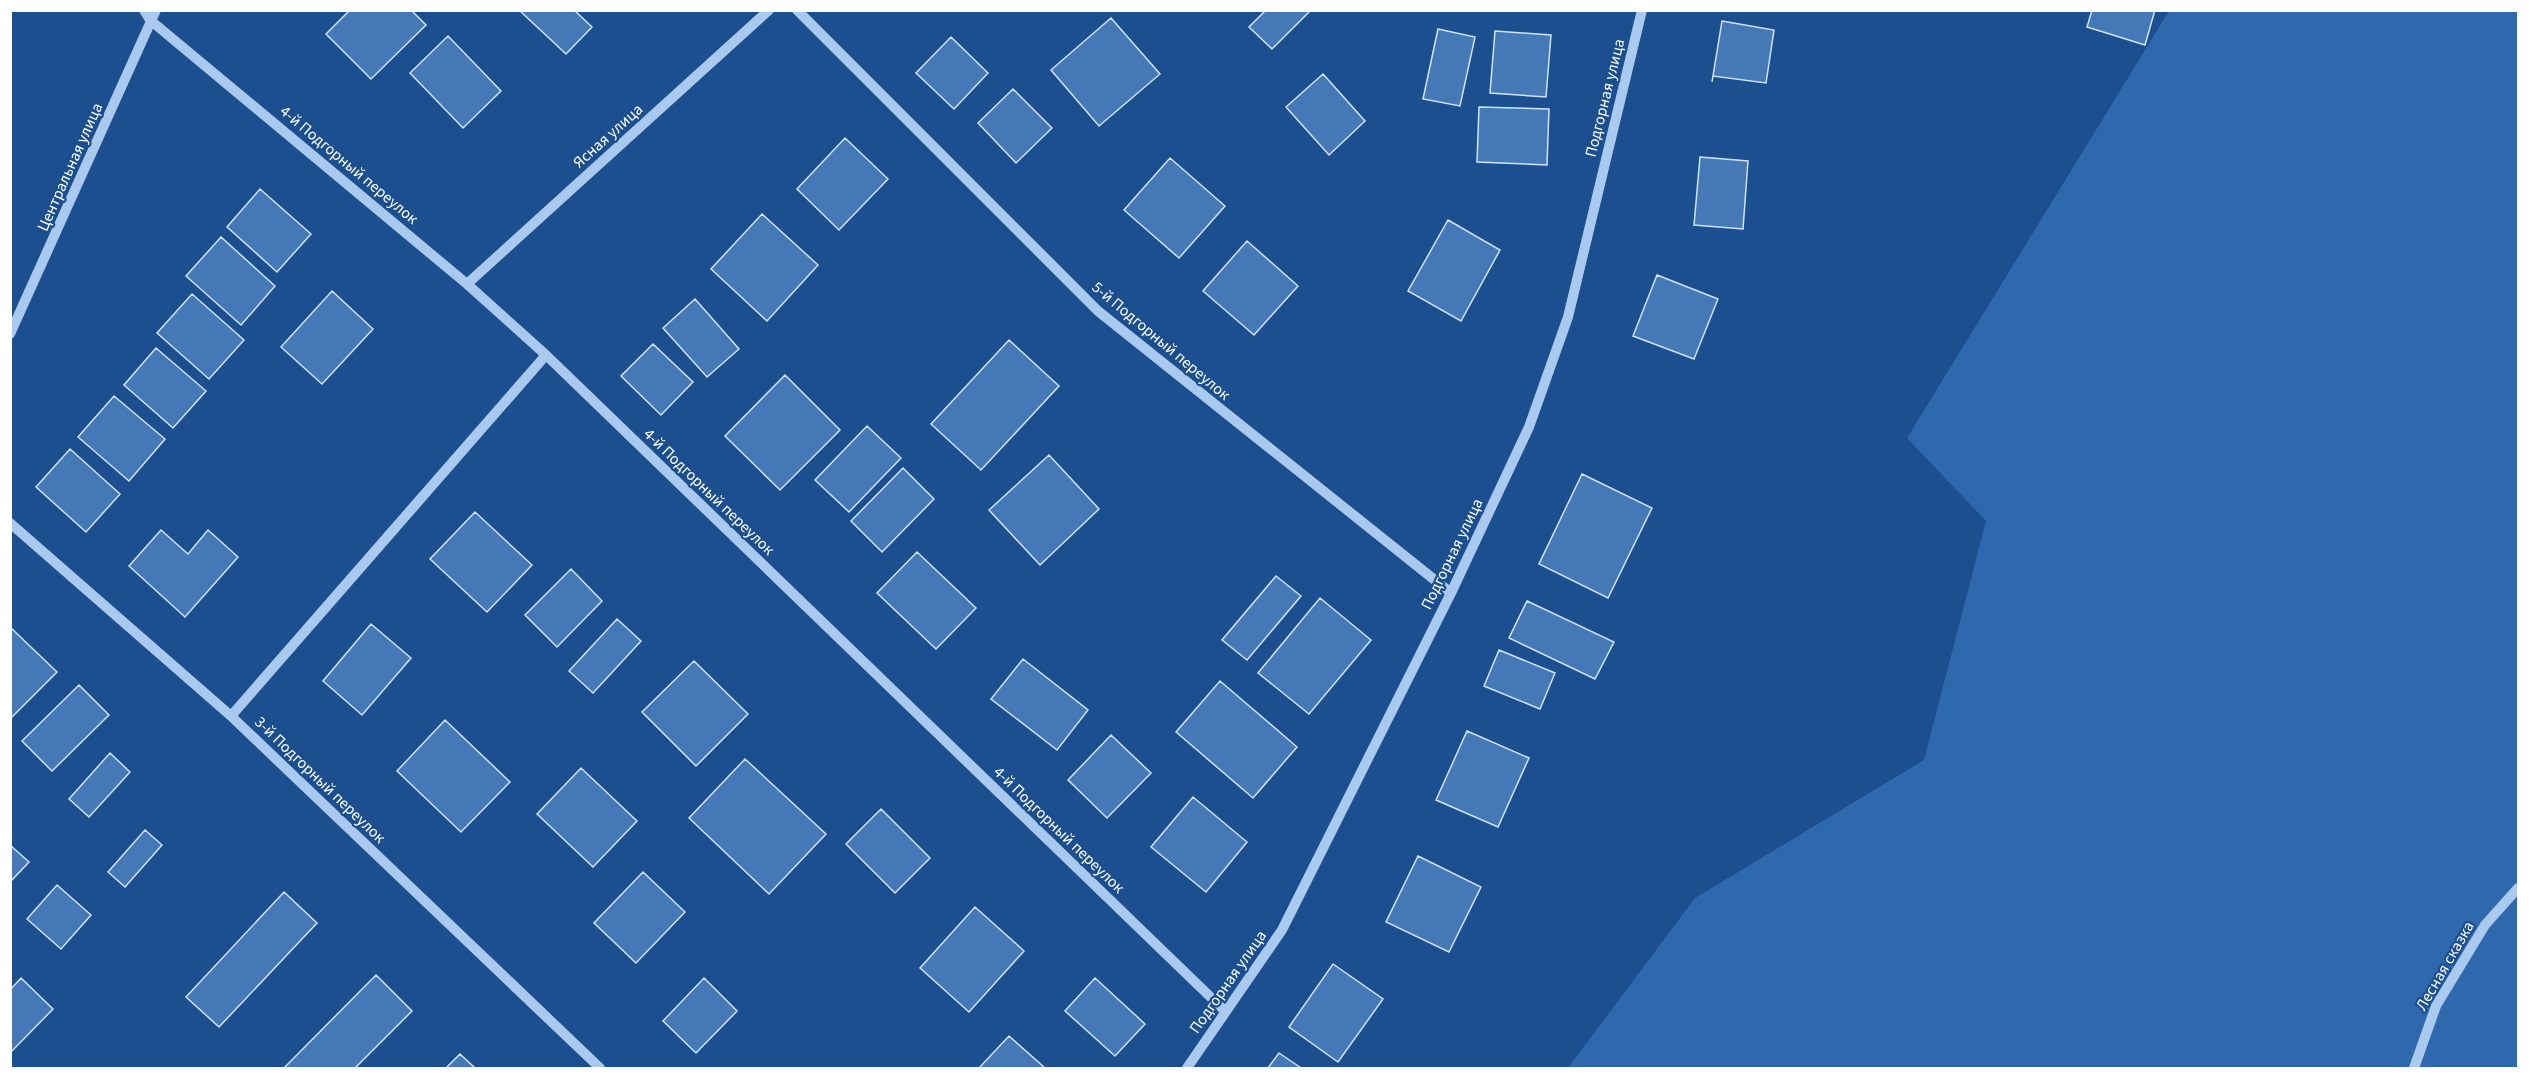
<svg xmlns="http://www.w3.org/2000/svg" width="2529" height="1079" font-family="'Source Sans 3',sans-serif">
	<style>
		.green { fill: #2e69ad }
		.building { fill: #4478b7; stroke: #cfe3fa; stroke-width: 1.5 }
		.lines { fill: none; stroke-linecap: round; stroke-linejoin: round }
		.minor { stroke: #a9c9ee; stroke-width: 10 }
		.labels { text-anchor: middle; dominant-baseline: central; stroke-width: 4.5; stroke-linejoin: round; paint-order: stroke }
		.street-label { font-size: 16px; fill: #fff; stroke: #1b4f8f }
	</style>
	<rect width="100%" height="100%" fill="#1b4f8f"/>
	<path class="green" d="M2169 11H2518V1068H1568L1695 898 1924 760 1986 521 1907 438Z"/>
	<path class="building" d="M350 10H411L426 25 371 79 326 34Z
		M519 10H574L592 27 566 54Z
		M1266 10H1311L1272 49 1249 27Z
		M2092 10H2155L2145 45 2087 27Z
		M1111 18 1160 74 1099 126 1051 70Z
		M1722 21 1774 30 1766 83 1713 76 1712 82Z
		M1438 29 1475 37 1460 106 1423 99Z
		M1495 31 1551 35 1546 97 1490 93Z
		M448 36 501 91 463 128 410 73Z
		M951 37 988 73 954 109 916 73Z
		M1323 74 1365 121 1329 155 1286 107Z
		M1013 89 1052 128 1016 163 978 123Z
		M1479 107 1549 109 1547 165 1477 162Z
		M845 138 888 179 839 230 797 189Z
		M1700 157 1748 161 1743 229 1694 225Z
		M1170 158 1225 206 1179 258 1124 210Z
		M260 189 311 234 277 272 227 227Z
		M762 214 818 265 767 321 711 269Z
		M1448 220 1500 250 1461 321 1408 291Z
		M221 237 275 286 241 325 186 276Z
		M1247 241 1298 286 1254 335 1203 291Z
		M1657 275 1718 299 1694 359 1633 336Z
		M332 291 373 329 322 384 281 347Z
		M192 294 244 340 209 379 157 333Z
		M695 299 739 349 707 377 663 328Z
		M1009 340 1059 386 981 470 931 424Z
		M653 344 693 382 661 415 621 376Z
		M156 348 206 391 173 428 124 385Z
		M785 375 840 430 780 490 725 436Z
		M114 396 165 439 129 481 78 437Z
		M867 426 901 458 849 512 815 480Z
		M70 449 120 494 86 532 36 487Z
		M1049 455 1099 509 1040 565 989 510Z
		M903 468 934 499 882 552 851 521Z
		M1582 474 1652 508 1608 598 1539 564Z
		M475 512 532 565 487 612 430 559Z
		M161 530 188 554 208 530 238 557 185 617 129 566Z
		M917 552 976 608 936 649 877 593Z
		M571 569 602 601 557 647 525 615Z
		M1276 576 1301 596 1247 660 1222 640Z
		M1320 598 1371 640 1309 714 1258 673Z
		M1527 601 1614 642 1595 679 1509 638Z
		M617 619 641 641 593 693 569 671Z
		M371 624 411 658 362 715 323 681Z
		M10 627 57 672 10 719Z
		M1499 650 1555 673 1540 709 1484 686Z
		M1023 659 1088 710 1057 750 991 699Z
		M694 661 748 714 696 766 642 712Z
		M1220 681 1297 747 1253 798 1176 732Z
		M79 685 109 715 52 771 22 741Z
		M445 720 510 782 461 832 397 771Z
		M1467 731 1529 758 1498 827 1436 800Z
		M1111 735 1151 773 1107 818 1068 780Z
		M110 753 130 772 89 817 69 799Z
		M745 759 826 834 769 894 689 818Z
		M581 768 637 821 593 867 537 814Z
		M1193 797 1247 842 1206 892 1151 847Z
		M881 809 930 858 895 893 846 844Z
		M145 830 162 845 125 887 108 872Z
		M10 845 29 862 10 882Z
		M1418 856 1481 887 1449 952 1386 922Z
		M643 872 685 912 636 963 594 923Z
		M57 885 91 915 61 949 27 919Z
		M284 892 317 923 219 1027 186 997Z
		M975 907 1024 951 969 1012 920 968Z
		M1333 964 1383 999 1338 1062 1289 1027Z
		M376 975 412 1011 355 1068H284Z
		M21 978 53 1009 10 1053V990Z
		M704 978 737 1011 696 1053 663 1021Z
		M1095 978 1145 1024 1115 1056 1065 1011Z
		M1009 1036 1045 1068H979Z
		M1279 1053 1301 1068H1268Z
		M460 1054 475 1068H446Z"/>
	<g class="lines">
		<path class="minor" d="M144 10 150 20 467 284 546 355 1225 1011
			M797 10 1098 311 1451 593
			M467 284 769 10
			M10 334 156 10
			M10 523 231 716 600 1068
			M231 716 546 355
			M1187 1068 1282 930 1451 593 1529 427 1568 317 1642 10
			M2414 1068 2436 1006 2485 925 2518 888"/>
	</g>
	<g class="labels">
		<g class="street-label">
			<text transform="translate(1605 98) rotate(-76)">Подгорная улица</text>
			<text transform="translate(608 136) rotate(-42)">Ясная улица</text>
			<text transform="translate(349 165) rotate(40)">4-й Подгорный переулок</text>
			<text transform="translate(70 167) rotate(-66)">Центральная улица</text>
			<text transform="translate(1161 341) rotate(40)">5-й Подгорный переулок</text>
			<text transform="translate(709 492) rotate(44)">4-й Подгорный переулок</text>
			<text transform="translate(1452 554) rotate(-64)">Подгорная улица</text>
			<text transform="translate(320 780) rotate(44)">3-й Подгорный переулок</text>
			<text transform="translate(1059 830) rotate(44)">4-й Подгорный переулок</text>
			<text transform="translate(2445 966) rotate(-60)">Лесная сказка</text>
			<text transform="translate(1228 982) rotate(-55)">Подгорная улица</text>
		</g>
	</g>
	<rect width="2529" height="1079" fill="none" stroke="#ffffff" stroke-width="24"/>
</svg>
